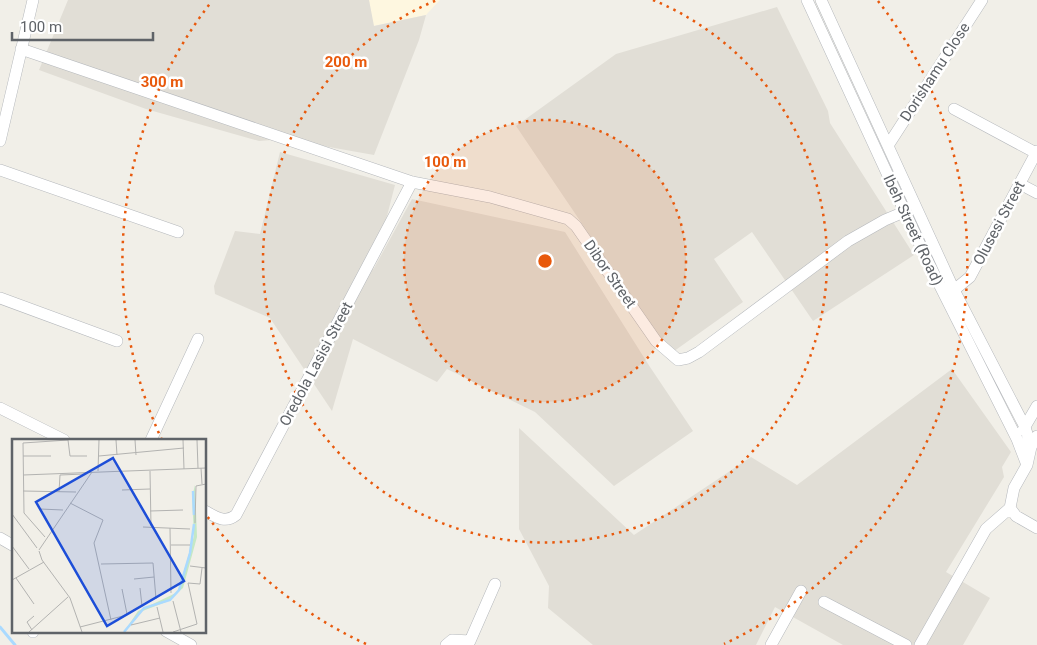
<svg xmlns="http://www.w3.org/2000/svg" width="1037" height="645" font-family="Roboto,sans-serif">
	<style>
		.commercial { fill: #fef7e0 }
		.education { fill: #e1ded6 }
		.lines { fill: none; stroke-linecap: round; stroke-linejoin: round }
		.stream { stroke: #aadaff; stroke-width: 3 }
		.minor-casing { stroke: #b5b8bc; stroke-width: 12 }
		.minor { stroke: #fff; stroke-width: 11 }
		.ring { fill: none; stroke: #e8590c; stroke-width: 2.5; stroke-dasharray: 2.5 5 }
		.labels { text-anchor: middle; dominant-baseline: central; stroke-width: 5; stroke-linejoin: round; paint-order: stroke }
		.street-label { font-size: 15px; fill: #5f6368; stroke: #fff }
		.inset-river { fill: none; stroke: #aadaff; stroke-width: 2.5 }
		.inset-road { fill: none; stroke: #b3b3b1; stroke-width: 1 }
		.view { fill: #1d4ed8; fill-opacity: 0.15; stroke: #1d4ed8; stroke-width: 2.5 }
		.inset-edge { fill: none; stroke: #5f6368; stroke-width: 2.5 }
		.centre { fill: #e8590c; stroke: #fff; stroke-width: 2.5 }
		.ring-label { font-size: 15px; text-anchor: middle; font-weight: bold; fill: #e8590c; stroke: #fff; stroke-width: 5; stroke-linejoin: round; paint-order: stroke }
	</style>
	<rect width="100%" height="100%" fill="#f1efe8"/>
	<path class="commercial" d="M369 0H440L426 15 373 26Z"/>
	<path class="education" d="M68 0H369L374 26 426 15 419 40 374 155 284 139 259 141 146 109 39 70Z
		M777 7 828 111 830 123 914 255 813 321 752 232 714 259 743 302 670 354 516 126 616 54Z
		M280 152 395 185 373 270 412 199 565 232 650 367 693 431 614 486 535 412 447 369 437 382 353 339 332 411 270 318 215 294 214 286 235 231 260 234Z
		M952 369 1011 452 1002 467 1004 477 946 572 990 598 963 645H843L775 607 756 645H593L548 608 549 586 519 529V428L634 535 751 457 797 485Z"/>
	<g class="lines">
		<path class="stream" d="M0 627 15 645"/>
		<defs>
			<path id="minor" d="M807 0 927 260 1017 439 1027 465
				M821 0 954 290 1025 427 1031 447
				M21 49 412 182 490 197 568 219 576 226 656 341 678 360 688 358 699 352 848 241 885 220 904 212
				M954 109 1036 153
				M0 141 33 0
				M889 144 982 0
				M0 170 178 232
				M1020 184 1037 193
				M954 290 970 277 1037 151
				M0 298 117 341
				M0 408 64 440
				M1023 430 1037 406
				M151 440 198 339
				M1010 508 1016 516 1037 528
				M205 511C216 517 225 524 236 515L412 182
				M0 538 14 546
				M824 602 906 645
				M166 631 191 645
				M33 632V631
				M446 645 452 640 470 641 495 584
				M771 645 801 591
				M920 645 986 529 1010 508 1014 488 1027 465 1031 447 1037 436"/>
		</defs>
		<use href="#minor" class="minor-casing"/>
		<use href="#minor" class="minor"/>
	</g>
	<circle cx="545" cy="261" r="141" fill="#e8590c" fill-opacity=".12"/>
	<g class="ring">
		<circle cx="545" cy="261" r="141"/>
		<path d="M653 0A282 282 0 1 1 437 0"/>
		<path d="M366 644A423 423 0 0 1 207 516M162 440A423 423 0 0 1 212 1M878 1A423 423 0 0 1 724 644"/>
	</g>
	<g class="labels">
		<g class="street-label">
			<text transform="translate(935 72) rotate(-57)">Dorishamu Close</text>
			<text transform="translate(999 223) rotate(-62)">Olusesi Street</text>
			<text transform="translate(913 230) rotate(65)">Ibeh Street (Road)</text>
			<text transform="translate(610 274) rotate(55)">Dibor Street</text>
			<text transform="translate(316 364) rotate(-62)">Oredola Lasisi Street</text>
		</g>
	</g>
	<g transform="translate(12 439)">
		<rect width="194" height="194" fill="#f1efe8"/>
		<path d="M183 46 185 98 171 149 154 163 128 173 112 193 126 172 166 153 182 97 180 58Z" fill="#c5e8c5"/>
		<path class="inset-river" d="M181 52 182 76M112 193 132 169 158 161 167 151 178 114 182 85"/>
		<path class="inset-road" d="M56 1 58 17H75M104 1 105 16M123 1 124 16M171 1 172 30M185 1 186 29M11 17H39M87 17 172 9M189 29 190 45M86 32 87 1M138 32 139 87M11 36 194 29M110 51 138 50M11 52 64 53M47 53 48 36 72 35M58 64 91 81 82 104 99 181M28 70 51 71M138 72 171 71M0 75 25 109M183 84 184 47 194 45M131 88 178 90M158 89 159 154M33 98 12 74 11 4 56 1M159 106H178M0 107 17 130M27 111 80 33M27 112 30 121 58 159 70 193M89 125 141 124 144 160M178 127 194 129M4 139 22 165M122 140 142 138M0 141 32 123M110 150 115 175M161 162 169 193M145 168 151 193M119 186 148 179M68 188 111 177 130 167 128 149M20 191 15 183 22 177M17 193 56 158M161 193 185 185 176 144 188 145 190 129"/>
		<path class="view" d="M101 19 172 142 95 187 24 63Z"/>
		<rect width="194" height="194" class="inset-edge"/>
	</g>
	<circle cx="545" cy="261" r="8" class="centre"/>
	<g class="ring-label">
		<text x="346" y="67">200 m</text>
		<text x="162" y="87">300 m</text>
		<text x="445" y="167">100 m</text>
	</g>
	<path d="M12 32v8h141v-8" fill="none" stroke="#5f6368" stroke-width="2.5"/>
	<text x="20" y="32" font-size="15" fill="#5f6368" stroke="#ffffff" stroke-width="4" paint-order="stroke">100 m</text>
</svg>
